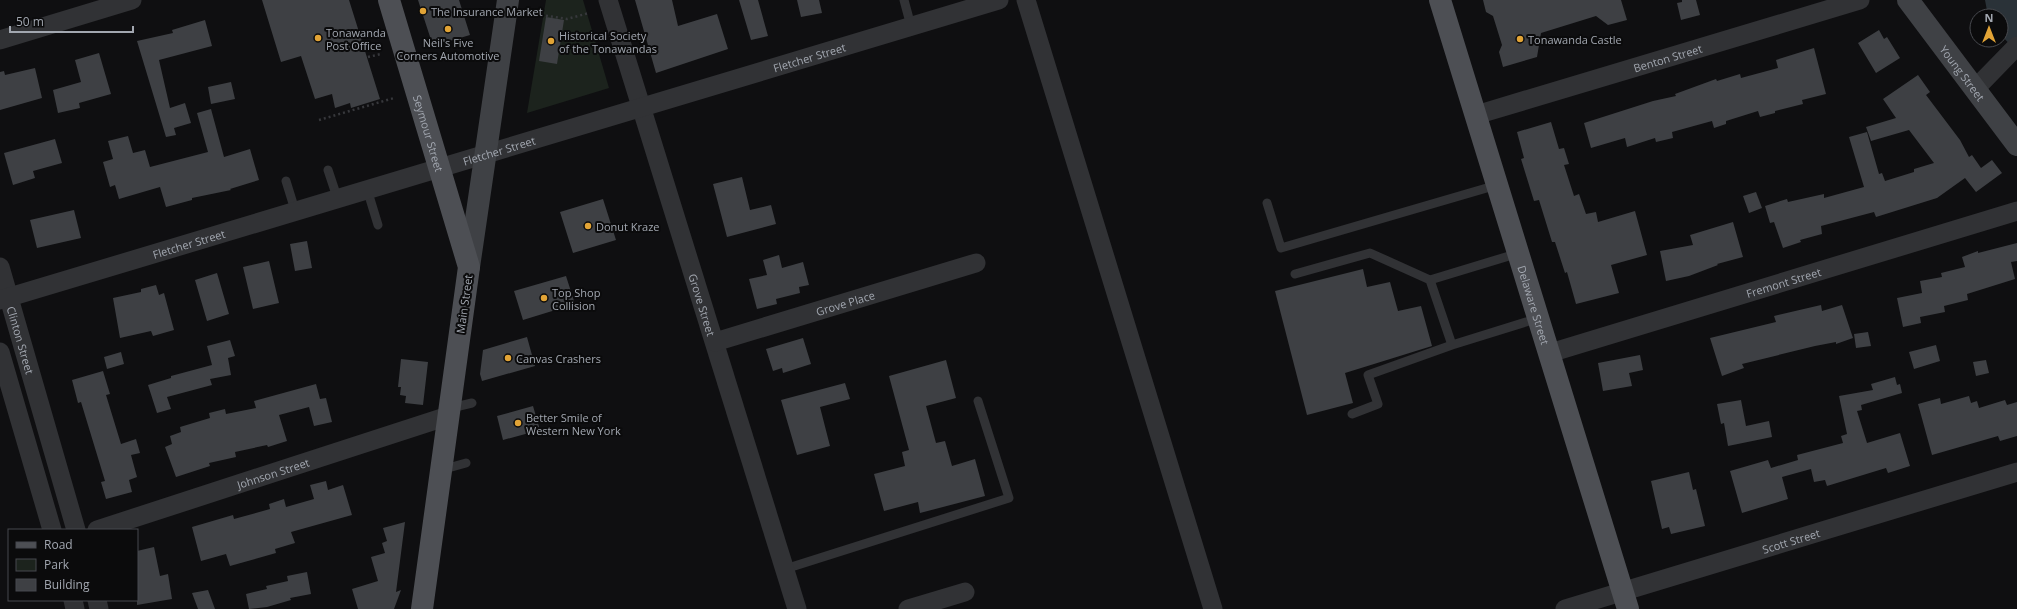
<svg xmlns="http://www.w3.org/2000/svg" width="2017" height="609" font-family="'Open Sans',sans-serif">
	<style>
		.green { fill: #1c231d }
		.water { fill: #2a3238 }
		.building { fill: #3e4044 }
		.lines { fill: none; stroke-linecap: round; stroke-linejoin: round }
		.path { stroke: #37383c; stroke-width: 2.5; stroke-dasharray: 2 3; stroke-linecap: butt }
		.lane { stroke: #313235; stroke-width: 9 }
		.street { stroke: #313235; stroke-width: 19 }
		.secondary { stroke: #3f4145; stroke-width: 22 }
		.primary { stroke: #4d4f54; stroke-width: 22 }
		.poi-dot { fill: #e2a436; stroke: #0b0b0c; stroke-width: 1.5 }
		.labels { text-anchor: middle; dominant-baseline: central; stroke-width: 4; stroke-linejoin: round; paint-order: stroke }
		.poi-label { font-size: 11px; fill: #a2a7b0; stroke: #0b0b0c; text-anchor: start }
		.street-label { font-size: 11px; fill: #a2a7b0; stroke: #0b0b0c }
	</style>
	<rect width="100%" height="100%" fill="#0f0f11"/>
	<path class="green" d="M546 0H583L609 88 527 113Z"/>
	<path class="water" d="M1985 0H2017V52L2001 35V16H1988Z"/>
	<path class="building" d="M262 0H349L380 99 351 108 350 103 335 108 332 94 315 99 301 56 281 62Z
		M418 0H459L470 35 433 46Z
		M635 0H672L678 26 717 14 728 49 656 73Z
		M739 0H758L768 36 751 40Z
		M797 0H819L822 13 801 17Z
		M1483 0H1621L1627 20 1608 25 1596 16 1541 33 1537 57 1503 67 1499 52 1502 45 1493 16 1486 12Z
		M1682 0H1696L1700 15 1681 20 1677 3 1682 2Z
		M546 17 564 20 557 64 539 61Z
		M205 20 212 46 159 60 170 108 185 103 191 123 174 128 176 135 166 137 137 41 173 33 172 30Z
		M1879 30 1884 39 1887 37 1900 58 1876 73 1858 43Z
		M1814 48 1826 94 1802 100 1803 104 1775 111V113L1760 117 1758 111 1726 121V124L1714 128 1712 121 1672 132 1673 138 1656 142 1655 138 1627 147 1625 138 1591 148 1584 123 1653 101 1676 96 1675 94 1716 79 1717 81 1740 74 1741 78 1778 68 1776 60Z
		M99 53 111 94 79 103 80 108 58 113 53 90 81 82 75 60Z
		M35 68 42 98 0 110V72L4 71 5 75Z
		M1918 75 1930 92 1926 95 1960 140 1969 157 1972 155 1981 168 1992 160 2002 173 1976 192 1965 178 1937 198 1876 217 1874 212 1821 226 1822 234 1800 240 1801 242 1783 248 1774 222 1770 223 1765 206 1787 199 1788 202 1824 194V198L1864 187 1849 137 1867 132 1879 174 1882 173 1885 181 1914 172V169L1934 163 1909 130 1871 141 1866 127 1896 118 1883 99Z
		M231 82 235 99 211 104 208 87Z
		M211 109 224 157 250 149 259 180 230 189 231 190 192 198V200L166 207 160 187 119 199 115 185 110 187 103 162 113 159 108 141 128 136 133 153 145 150 150 167 208 152 197 113Z
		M1551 122 1559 149 1564 148 1569 164 1564 165 1574 196 1579 194 1586 214 1596 212 1598 222 1635 211 1647 255 1611 265 1619 293 1576 304 1567 272 1565 273 1555 242H1552L1539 200 1534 201 1521 159 1524 158 1517 132Z
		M55 139 62 163 33 171 35 178 13 185 4 153Z
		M742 177 750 210 771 205 776 224 727 237 713 184Z
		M1756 192 1762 208 1749 213 1743 196Z
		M603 199 616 240 573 253 560 212Z
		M74 210 81 238 37 248 30 220Z
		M1733 222 1743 257 1717 264 1718 265 1689 276 1666 281 1660 251 1693 245 1690 235Z
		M307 241 312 268 295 271 290 244Z
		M2017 243V261L2011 262 2015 279 1967 294 1968 300 1944 306 1945 312 1920 317 1921 323 1903 327 1897 298 1922 293 1920 281 1942 277 1941 273 1965 267 1962 257 1978 251V253Z
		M779 255 782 268 803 262 809 285 799 287 800 293 776 299 777 304 757 309 749 279 767 275 763 260Z
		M269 261 279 303 253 309 243 267Z
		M1363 269 1367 287 1390 282 1398 311 1421 306 1432 346 1345 373 1353 403 1307 415 1275 291Z
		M217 273 229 314 207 321 195 280Z
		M566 276 575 304 523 320 514 291Z
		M156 285 159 295 164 293 174 330 153 336 151 331 120 338 113 298 141 292V289Z
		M1821 305 1822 311 1842 305 1853 338 1836 344V342L1815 346 1742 364 1744 368 1722 376 1710 338 1776 322 1774 316Z
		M1868 332 1871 346 1856 348 1854 334Z
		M527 337 535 366 482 381 480 374 483 350Z
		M803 338 811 364 783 373 782 368 773 371 766 349Z
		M230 340 235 356 228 358 231 375 210 379 212 385 167 397 171 409 157 413 148 385 171 378V376L212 365 207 346Z
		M1936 345 1940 361 1914 369 1909 352Z
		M121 352 124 364 107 369 104 357Z
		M1640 355 1643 370 1629 373 1632 386 1603 391 1598 363Z
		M401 359 428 362 423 405 405 403 406 396 400 395 401 387H398Z
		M946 360 956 398 926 406 936 443 945 441 952 466 975 459 985 496 920 513 918 502 884 511 874 474 905 466 902 452 909 450 889 376Z
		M1986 360 1989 373 1976 376 1973 362Z
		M103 371 110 394 106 395 121 444 136 439 140 453 131 455 137 477 129 480 132 492 106 499 101 482 105 481 81 402 78 403 72 380Z
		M1895 377 1897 385 1900 384 1902 393 1861 405 1862 410 1857 411 1867 443 1900 433 1910 466 1888 473 1886 468 1827 486 1825 480 1814 482 1811 469 1782 477 1788 499 1742 513 1730 471 1768 460 1771 468 1798 460 1797 455 1843 443 1841 436 1847 434 1839 396 1873 390 1871 384Z
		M845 383 850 399 820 407 830 446 797 455 781 400Z
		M316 384 320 399 326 398 332 422 314 426 309 407 279 415 287 441 268 447 267 445 235 452 236 457 209 463 210 466 176 477 165 447 172 444 170 436 181 432 180 427 210 418 209 413 225 409 226 414 256 408 254 401Z
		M1969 396 1971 403 1977 401 1979 408 2005 400 2007 405 2017 402V436L2000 441 1998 436 1932 455 1918 404 1940 398 1941 404Z
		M1741 400 1746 426 1769 421 1772 437 1728 446 1724 423 1721 424 1717 404Z
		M533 406 540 430 503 440 497 416Z
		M1689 472 1693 490 1696 489 1705 526 1671 534 1669 527 1662 529 1651 481Z
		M326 481 328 490 343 485 352 515 291 532 295 543 275 549 276 553 230 566 226 554 201 561 192 527 233 515 234 519 270 509 269 504 284 499 286 507 314 499 310 485Z
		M405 522 396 592 401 590 394 609H358L352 589 378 581 371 557 385 553 382 543 387 541 383 528Z
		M154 547 160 576 168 574 172 599 137 605V551Z
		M307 572 311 594 290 598 291 600 267 607 249 609 246 594 267 589 266 586 288 581 287 576Z
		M208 590 215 609H198L192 593Z"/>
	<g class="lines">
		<path class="path" d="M541 15 567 19 589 13
			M368 57 381 54
			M319 120 394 98"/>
		<path class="lane" d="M904 0 911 26
			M328 170 337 197
			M286 181 295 210
			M367 189 378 225
			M1267 203 1281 248 1497 185
			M1519 253 1430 280 1452 345 1539 318
			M1295 274 1370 253 1430 280
			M451 408 472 403
			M1352 414 1378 404 1368 375 1452 345
			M441 470 466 463
			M785 569 1009 498 978 401"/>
		<g class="street">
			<path id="s1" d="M608 0 797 609"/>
			<path d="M1026 0 1213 609"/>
			<path d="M0 40 132 0"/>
			<path d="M1975 89 2017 46"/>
			<path id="s2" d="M1476 115 1860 0"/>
			<path id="s3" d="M0 267 76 530"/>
			<path id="s4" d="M0 300 999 0"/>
			<path id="s5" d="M715 342 976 263"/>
			<path d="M0 352 52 530"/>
			<path id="s6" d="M1550 353 2017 211"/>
			<path id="s7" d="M97 530 448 416"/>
			<path d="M73 600 75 609"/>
			<path d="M97 600 99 609"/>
			<path d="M908 609 965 592"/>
			<path id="s8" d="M1565 609 2017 472"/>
		</g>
		<g class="secondary">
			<path id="s9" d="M1908 0 2017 145"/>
			<path d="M469 267 508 0"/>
		</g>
		<g class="primary">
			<path id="s10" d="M389 0 469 267 422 609"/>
			<path id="s11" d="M1440 0 1628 609"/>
		</g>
	</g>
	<g class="poi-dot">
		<circle cx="423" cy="11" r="4"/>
		<circle cx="448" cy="29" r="4"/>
		<circle cx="318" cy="38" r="4"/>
		<circle cx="1520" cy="39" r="4"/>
		<circle cx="551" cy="41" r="4"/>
		<circle cx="588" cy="226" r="4"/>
		<circle cx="544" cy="298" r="4"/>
		<circle cx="508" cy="358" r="4"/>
		<circle cx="518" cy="423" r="4"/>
	</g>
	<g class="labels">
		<g class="poi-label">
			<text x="431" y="11">The Insurance Market</text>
			<text x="326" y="32">Tonawanda<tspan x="326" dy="13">Post Office</tspan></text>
			<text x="559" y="35">Historical Society<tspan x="559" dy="13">of the Tonawandas</tspan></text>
			<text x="1528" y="39">Tonawanda Castle</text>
			<text x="448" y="42" text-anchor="middle">Neil's Five<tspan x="448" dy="13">Corners Automotive</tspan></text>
			<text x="596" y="226">Donut Kraze</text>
			<text x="552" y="292">Top Shop<tspan x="552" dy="13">Collision</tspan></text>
			<text x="516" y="358">Canvas Crashers</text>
			<text x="526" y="417">Better Smile of<tspan x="526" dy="13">Western New York</tspan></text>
		</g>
		<g class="street-label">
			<text stroke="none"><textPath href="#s4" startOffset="845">Fletcher Street</textPath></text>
			<text stroke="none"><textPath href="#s2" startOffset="200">Benton Street</textPath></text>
			<text stroke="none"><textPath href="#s9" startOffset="91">Young Street</textPath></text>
			<text stroke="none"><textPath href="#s10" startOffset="139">Seymour Street</textPath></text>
			<text stroke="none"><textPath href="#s4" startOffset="521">Fletcher Street</textPath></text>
			<text stroke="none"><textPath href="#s4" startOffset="197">Fletcher Street</textPath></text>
			<text stroke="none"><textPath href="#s6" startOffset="244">Fremont Street</textPath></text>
			<text stroke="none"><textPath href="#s5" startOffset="136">Grove Place</textPath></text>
			<text transform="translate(464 304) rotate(-82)">Main Street</text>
			<text stroke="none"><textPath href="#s1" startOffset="319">Grove Street</textPath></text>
			<text stroke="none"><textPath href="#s11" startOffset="319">Delaware Street</textPath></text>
			<text stroke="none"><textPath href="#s3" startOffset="76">Clinton Street</textPath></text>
			<text stroke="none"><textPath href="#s7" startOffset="185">Johnson Street</textPath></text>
			<text stroke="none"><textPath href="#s8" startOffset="236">Scott Street</textPath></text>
		</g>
	</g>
	<rect x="8" y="529" width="130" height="72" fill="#0b0b0c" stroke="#47494e"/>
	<rect x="16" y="542" width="20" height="6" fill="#4d4f54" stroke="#47494e"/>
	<text x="44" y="549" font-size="12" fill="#a2a7b0">Road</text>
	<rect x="16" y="559" width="20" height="12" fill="#1c231d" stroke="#47494e"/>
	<text x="44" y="569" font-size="12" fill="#a2a7b0">Park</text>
	<rect x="16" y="579" width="20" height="12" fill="#3e4044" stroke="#47494e"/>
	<text x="44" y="589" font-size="12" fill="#a2a7b0">Building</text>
	<g transform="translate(1989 28)"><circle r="19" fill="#0b0b0c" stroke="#47494e"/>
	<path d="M0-3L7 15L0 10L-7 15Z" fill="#e2a436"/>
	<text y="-6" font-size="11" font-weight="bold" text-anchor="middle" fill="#a2a7b0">N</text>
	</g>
	<path d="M10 26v6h123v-6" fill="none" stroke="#a2a7b0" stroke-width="2"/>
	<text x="16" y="26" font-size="12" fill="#a2a7b0" stroke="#0b0b0c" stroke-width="3" paint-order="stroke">50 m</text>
</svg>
